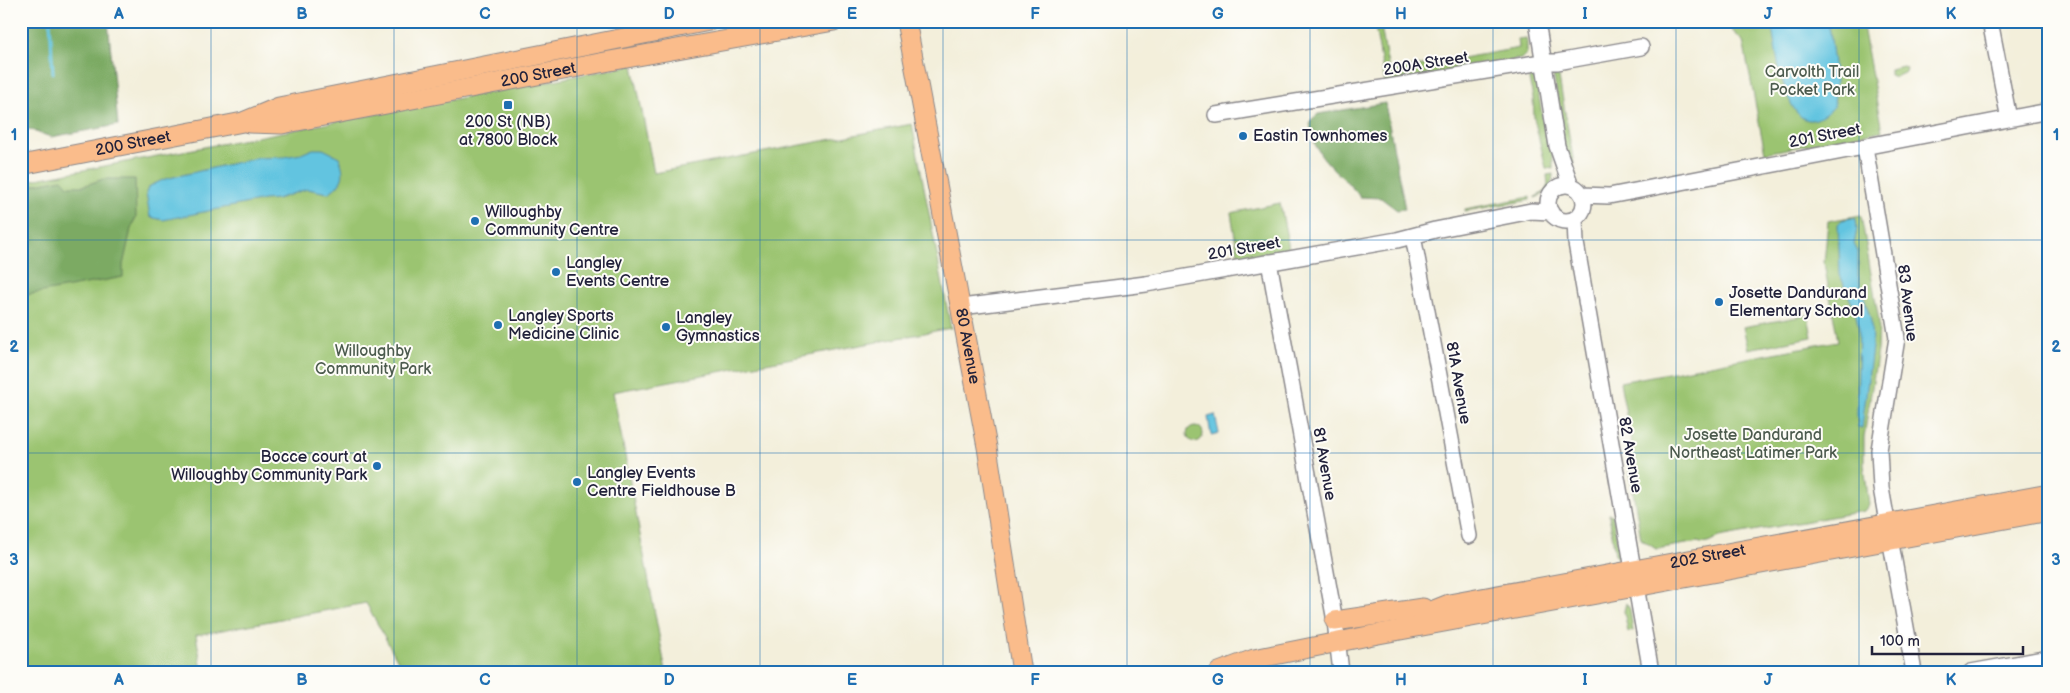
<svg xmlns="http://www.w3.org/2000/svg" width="2070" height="693" font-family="'Balsamiq Sans',sans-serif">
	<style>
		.green { fill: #9bc471; stroke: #5e7356 }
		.forest { fill: #7caa63; stroke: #4f664f }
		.water { fill: #62c4e0; stroke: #42738e }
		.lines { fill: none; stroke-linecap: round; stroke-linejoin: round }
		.stream { stroke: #62c4e0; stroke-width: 3 }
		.minor-casing { stroke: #8a888b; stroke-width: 18 }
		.major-casing { stroke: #8a888b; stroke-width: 21 }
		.minor { stroke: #fff; stroke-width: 15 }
		.major { stroke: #fabc8b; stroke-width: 19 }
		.grid { fill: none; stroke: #1f6fb2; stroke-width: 1; stroke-opacity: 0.55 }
		.poi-dot { fill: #1f6fb2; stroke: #fdfcf7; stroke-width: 2 }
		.labels { text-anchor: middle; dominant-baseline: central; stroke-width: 4; stroke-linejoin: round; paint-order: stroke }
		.street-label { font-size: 16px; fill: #22223b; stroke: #fdfcf7 }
		.park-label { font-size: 16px; fill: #4c5b4e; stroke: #fdfcf7 }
		.poi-label { font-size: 16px; fill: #22223b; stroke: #fdfcf7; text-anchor: start }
		.neatline { fill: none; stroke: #1f6fb2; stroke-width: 2 }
		.grid-label { font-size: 16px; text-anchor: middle; font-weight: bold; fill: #1f6fb2 }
	</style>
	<rect width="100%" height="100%" fill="#fdfcf7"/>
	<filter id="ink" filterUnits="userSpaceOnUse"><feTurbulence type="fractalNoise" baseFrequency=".02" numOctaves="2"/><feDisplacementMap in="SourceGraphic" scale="10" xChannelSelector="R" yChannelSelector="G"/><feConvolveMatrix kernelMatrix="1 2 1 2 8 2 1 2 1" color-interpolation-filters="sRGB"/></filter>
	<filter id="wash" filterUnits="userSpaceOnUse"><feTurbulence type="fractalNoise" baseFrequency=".0096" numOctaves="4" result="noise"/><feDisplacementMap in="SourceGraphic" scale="20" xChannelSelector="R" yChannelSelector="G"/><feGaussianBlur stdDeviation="1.12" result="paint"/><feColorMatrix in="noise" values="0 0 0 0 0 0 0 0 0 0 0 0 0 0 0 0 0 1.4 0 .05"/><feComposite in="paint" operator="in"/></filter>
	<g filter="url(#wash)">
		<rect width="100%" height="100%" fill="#f3efdb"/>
		<path class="green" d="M1374 21H1380L1389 71 1519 48 1518 39 1527 38V53L1521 59 1385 83Z
			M1722 21H1862L1882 131 1765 153 1743 41Z
			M633 65 654 173 912 124 951 328 613 392 666 672H404L366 603 196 635 202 670 194 672H21V182Z
			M1903 66 1907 68 1906 72 1895 77 1890 75V69Z
			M1530 72 1536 80 1546 136C1553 144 1553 158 1553 169L1546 168 1534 118 1533 97 1529 80Z
			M1558 72 1574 164H1567L1561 140 1563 130 1553 73Z
			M1553 174C1552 188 1548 193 1535 198V197L1545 192 1548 185 1547 175Z
			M1530 197V200L1465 211V209Z
			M1280 203 1289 248 1239 261 1231 213Z
			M1861 215 1879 321 1878 350 1864 437V465L1869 505 1864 511 1719 537C1712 541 1707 546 1698 542L1656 549 1641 539 1630 473 1632 446 1620 382 1838 341 1824 263 1828 221Z
			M1808 315 1812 337 1748 349 1743 327Z
			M1187 434a8 8 0 1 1 16 0a8 8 0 1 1-16 0Z
			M1609 514 1613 515 1619 551 1618 558 1615 555Z
			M1626 603 1630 609 1633 631 1628 632 1624 611Z"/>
		<path class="forest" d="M22 21H108L118 125 51 137 25 128 21 118V53L29 37Z
			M1385 103 1405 209 1397 210 1381 198 1360 197C1339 169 1312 160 1310 121L1318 114Z
			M62 179 68 186H83L103 179H135L136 217 131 229 123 265V277L21 296V187Z"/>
		<path class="water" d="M1771 21H1827L1830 31 1836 80 1834 106 1831 110C1825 114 1818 120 1811 120 1784 122 1774 41 1771 21Z
			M313 149H323L339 157C346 175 344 183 328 193L307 189 277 199 264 200 163 220 150 217 146 192 150 186 165 179 256 158 284 157 301 154Z
			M1852 218 1856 219 1857 229 1854 244 1858 252V276L1871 321 1872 347 1862 428 1858 427 1857 414 1859 329 1855 311 1840 275 1838 224 1842 220Z
			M1215 415 1219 433 1211 435 1208 417Z"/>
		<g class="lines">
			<path class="stream" d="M50 21 53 73"/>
		</g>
	</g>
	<g filter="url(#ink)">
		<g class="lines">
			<defs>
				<path id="minor" d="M1537 21 1557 146 1571 186
					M1990 21 2009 119
					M1216 115 1542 62H1557L1641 47
					M1865 147 1897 338 1879 450 1881 488 1914 672
					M1548 203a18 18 0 1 1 36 0a18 18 0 1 1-36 0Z
					M1582 195 1609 196 2049 111
					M1575 219 1576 243 1651 672
					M1413 236 1469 536
					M1269 262 1335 621 1341 672
					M961 307 1146 284 1397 240 1435 230 1531 211 1551 212
					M1971 672 2049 658"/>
				<g id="major">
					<path id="s1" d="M906 21 987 447 1022 672"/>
					<path id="s2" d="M249 123 282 124 610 61 834 21"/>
					<path id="s3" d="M21 165 243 122 279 107 709 21"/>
					<path id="s4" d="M1409 620 1449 604 2049 494"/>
					<path d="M1335 621 1423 608"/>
					<path d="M1219 672 1254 659 1373 635 2049 511"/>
				</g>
			</defs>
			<use href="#minor" class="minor-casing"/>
			<use href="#major" class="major-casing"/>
			<use href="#minor" class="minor"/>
			<use href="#major" class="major"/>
		</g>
	</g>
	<path class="grid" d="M211 21V672M394 21V672M577 21V672M760 21V672M943 21V672M1127 21V672M1310 21V672M1493 21V672M1676 21V672M1859 21V672M21 240H2049M21 453H2049"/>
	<g class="poi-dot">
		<rect x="503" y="100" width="10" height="10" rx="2.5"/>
		<circle cx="1243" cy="136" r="5"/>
		<circle cx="475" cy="221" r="5"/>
		<circle cx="556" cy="272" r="5"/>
		<circle cx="1719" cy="302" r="5"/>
		<circle cx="498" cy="325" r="5"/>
		<circle cx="666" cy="327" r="5"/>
		<circle cx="377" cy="466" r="5"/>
		<circle cx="577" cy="482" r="5"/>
	</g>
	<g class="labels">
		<g class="street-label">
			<text transform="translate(1426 64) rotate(-9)">200A Street</text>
			<text stroke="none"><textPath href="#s2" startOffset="294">200 Street</textPath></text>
			<text transform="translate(1825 136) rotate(-11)">201 Street</text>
			<text stroke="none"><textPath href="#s3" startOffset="114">200 Street</textPath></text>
			<text transform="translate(1244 249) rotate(-10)">201 Street</text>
			<text transform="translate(1907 303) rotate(83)">83 Avenue</text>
			<text stroke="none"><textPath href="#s1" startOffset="331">80 Avenue</textPath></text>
			<text transform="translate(1458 383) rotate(80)">81A Avenue</text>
			<text transform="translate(1630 455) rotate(80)">82 Avenue</text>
			<text transform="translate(1324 464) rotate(80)">81 Avenue</text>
			<text stroke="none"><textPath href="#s4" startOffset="306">202 Street</textPath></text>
		</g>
		<g class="park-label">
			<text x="1812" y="72">Carvolth Trail<tspan x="1812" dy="18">Pocket Park</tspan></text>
			<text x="373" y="351">Willoughby<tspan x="373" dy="18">Community Park</tspan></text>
			<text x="1753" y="435">Josette Dandurand<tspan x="1753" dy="18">Northeast Latimer Park</tspan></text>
		</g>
		<g class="poi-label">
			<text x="508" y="122" text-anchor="middle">200 St (NB)<tspan x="508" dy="18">at 7800 Block</tspan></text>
			<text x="1253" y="136">Eastin Townhomes</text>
			<text x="485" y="212">Willoughby<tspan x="485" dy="18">Community Centre</tspan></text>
			<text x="566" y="263">Langley<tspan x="566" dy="18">Events Centre</tspan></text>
			<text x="1729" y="293">Josette Dandurand<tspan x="1729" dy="18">Elementary School</tspan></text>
			<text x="508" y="316">Langley Sports<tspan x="508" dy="18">Medicine Clinic</tspan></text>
			<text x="676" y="318">Langley<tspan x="676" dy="18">Gymnastics</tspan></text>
			<text x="367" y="457" text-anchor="end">Bocce court at<tspan x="367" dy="18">Willoughby Community Park</tspan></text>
			<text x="587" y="473">Langley Events<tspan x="587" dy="18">Centre Fieldhouse B</tspan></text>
		</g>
	</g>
	<rect width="2070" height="693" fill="none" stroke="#fdfcf7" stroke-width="55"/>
	<path d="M1872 646v8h151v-8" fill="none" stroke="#22223b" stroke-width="2.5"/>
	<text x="1880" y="646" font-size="15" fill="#22223b" stroke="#fdfcf7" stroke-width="4" paint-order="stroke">100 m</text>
	<rect x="28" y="28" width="2014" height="638" class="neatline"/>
	<g class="grid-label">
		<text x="119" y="19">A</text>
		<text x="302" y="19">B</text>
		<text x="485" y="19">C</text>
		<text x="669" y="19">D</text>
		<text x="852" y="19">E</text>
		<text x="1035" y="19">F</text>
		<text x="1218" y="19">G</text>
		<text x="1401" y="19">H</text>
		<text x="1585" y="19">I</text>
		<text x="1768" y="19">J</text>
		<text x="1951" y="19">K</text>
		<text x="14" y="140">1</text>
		<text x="2056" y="140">1</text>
		<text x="14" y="352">2</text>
		<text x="2056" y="352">2</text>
		<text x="14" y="565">3</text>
		<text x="2056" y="565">3</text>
		<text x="119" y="685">A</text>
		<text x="302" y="685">B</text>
		<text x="485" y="685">C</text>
		<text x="669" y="685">D</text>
		<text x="852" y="685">E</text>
		<text x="1035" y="685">F</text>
		<text x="1218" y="685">G</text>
		<text x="1401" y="685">H</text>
		<text x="1585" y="685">I</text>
		<text x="1768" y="685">J</text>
		<text x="1951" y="685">K</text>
	</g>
</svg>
